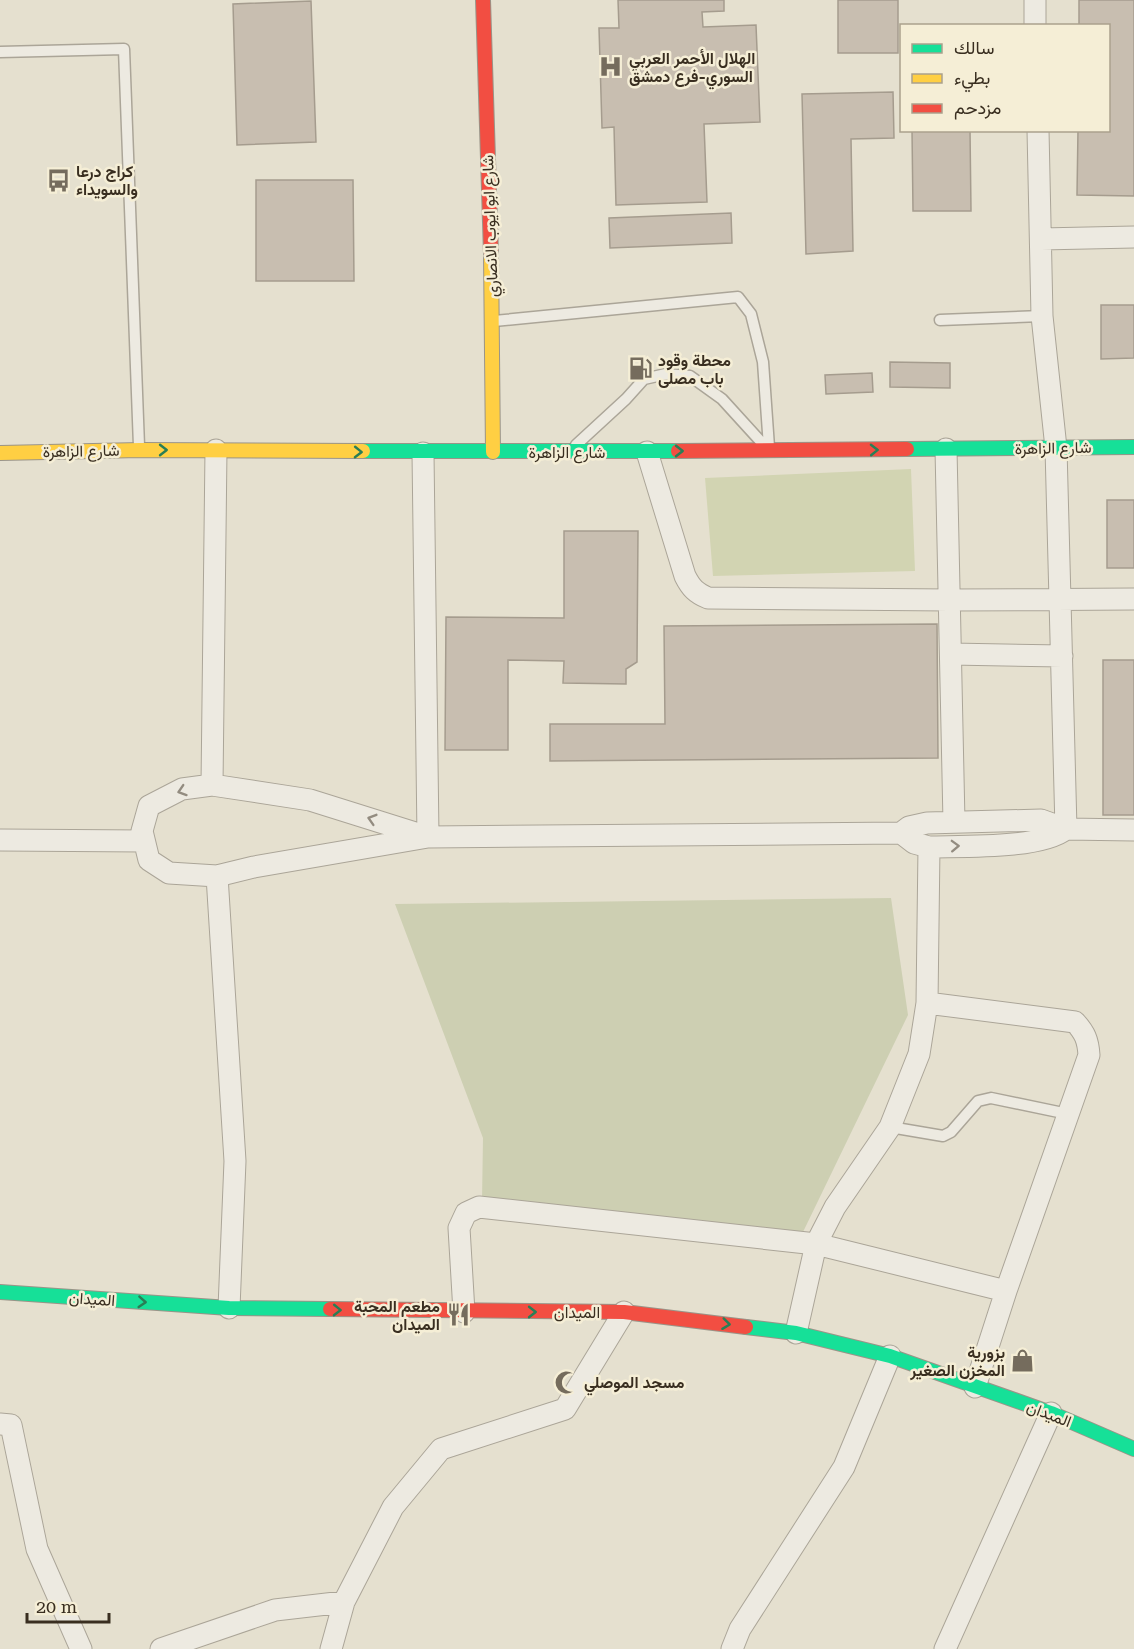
<svg xmlns="http://www.w3.org/2000/svg" width="1134" height="1649" font-family="'Roboto Serif',Vazirmatn,serif">
	<style>
		.green { fill: #d2d4b2 }
		.cemetery { fill: #cdcfb2 }
		.building { fill: #c8beb0; stroke: #a59c8e; stroke-width: 1.5 }
		.lines { fill: none; stroke-linecap: round; stroke-linejoin: round }
		.lane-casing { stroke: #aba598; stroke-width: 13 }
		.street-casing { stroke: #aba598; stroke-width: 23 }
		.fast-casing { stroke: #9a9488; stroke-width: 16 }
		.slow-casing { stroke: #9a9488; stroke-width: 16 }
		.jam-casing { stroke: #9a9488; stroke-width: 16 }
		.lane { stroke: #edeae1; stroke-width: 10 }
		.street { stroke: #edeae1; stroke-width: 21 }
		.fast { stroke: #16e098; stroke-width: 14 }
		.slow { stroke: #ffcf43; stroke-width: 14 }
		.jam { stroke: #f24e42; stroke-width: 14 }
		.oneway { stroke: #297e56 }
		.oneway2 { stroke: #938c80 }
		.labels { text-anchor: middle; dominant-baseline: central; stroke-width: 5; stroke-linejoin: round; paint-order: stroke }
		.poi-label { font-size: 16px; font-weight: bold; fill: #392e20; stroke: #f5eed6; text-anchor: start }
		.street-label { font-size: 16px; fill: #392e20; stroke: #f5eed6 }
	</style>
	<rect width="100%" height="100%" fill="#e5e0cf"/>
	<path class="green" d="M911 469 915 571 713 576 705 478Z"/>
	<path class="cemetery" d="M891 898 908 1015 803 1232 482 1201 483 1138 395 904Z"/>
	<path class="building" d="M618 0H724V11L702 12 703 27 756 25 760 122 704 124 707 202 616 205 614 127 602 128 599 28H619Z
		M838 0H898V53H838Z
		M1079 0H1134V196L1077 195 1078 130H1108V26H1079Z
		M311 1 316 142 237 145 233 4Z
		M893 92 894 138 851 139 853 251 806 254 802 94Z
		M912 130H970L971 211H913Z
		M256 180H353L354 281H256Z
		M731 213 732 243 610 248 609 218Z
		M1101 305H1134V358L1101 359Z
		M890 362 950 363V388L890 387Z
		M872 373 873 392 826 394 825 375Z
		M1107 500H1134V568H1107Z
		M564 531H638L637 662 626 669V684L563 683 564 661 508 660V750H445L446 617 564 618Z
		M937 624 938 758 550 761V724H665L664 626Z
		M1103 660H1134V815H1103Z"/>
	<g class="lines">
		<defs>
			<path id="lane" d="M0 52 124 49 139 446
				M940 320 1042 316
				M494 321 738 297 751 314 763 362 769 447
				M576 445 626 399 644 379 666 374 690 376 722 399 763 444
				M890 1127 943 1136 951 1132 978 1101 991 1098 1068 1114"/>
			<path id="street" d="M1035 0V26
				M1038 130 1042 316 1056 448 1066 829
				M1041 239 1134 237
				M946 449 954 822
				M647 452 685 576C691 588 696 593 708 598L950 600 1134 599
				M423 453 428 837 310 800 212 785 182 789 149 806 142 831 149 860 169 873 217 876 254 867 428 837 901 833 909 827 927 823 1041 820 1066 829 1134 830
				M951 654 1062 656
				M212 785 216 450
				M901 833 914 843 929 847C963 846 1041 849 1066 829
				M0 840 144 841
				M217 876 235 1161 229 1308
				M927 1003 1075 1022C1085 1033 1088 1040 1089 1055L1006 1291 975 1387
				M464 1312 459 1228 466 1213 479 1207 816 1244 1006 1291
				M796 1333 816 1244 835 1207 890 1127 919 1054 927 1003 929 847
				M0 1424 11 1425 37 1549 81 1649
				M161 1649 275 1610 344 1602
				M331 1649 344 1602 393 1507 441 1449 565 1409 624 1312
				M732 1649 740 1629 844 1467 890 1356
				M945 1649 1051 1413"/>
			<path id="fast" d="M907 449 1134 447
				M363 451H678
				M0 1292 229 1308 330 1309
				M746 1327 796 1333 890 1356 1051 1413 1134 1449"/>
			<path id="slow" d="M491 254 493 452
				M0 453 140 450 363 451"/>
			<path id="jam" d="M483 0 491 254
				M678 451 907 449
				M330 1309 624 1312 746 1327"/>
		</defs>
		<use href="#lane" class="lane-casing"/>
		<use href="#street" class="street-casing"/>
		<use href="#fast" class="fast-casing"/>
		<use href="#slow" class="slow-casing"/>
		<use href="#jam" class="jam-casing"/>
		<use href="#lane" class="lane"/>
		<use href="#street" class="street"/>
		<use href="#fast" class="fast"/>
		<use href="#slow" class="slow"/>
		<use href="#jam" class="jam"/>
	</g>
	<defs><path id="oneway-chevron" d="M-2-3.5L2.5 0L-2 3.5" fill="none" stroke-width="1.6" stroke-linecap="round" stroke-linejoin="round" transform="scale(1.5)"/></defs>
	<g class="oneway">
		<use href="#oneway-chevron" transform="translate(163 450)"/>
		<use href="#oneway-chevron" transform="translate(874 450) rotate(-1)"/>
		<use href="#oneway-chevron" transform="translate(679 451)"/>
		<use href="#oneway-chevron" transform="translate(358 452) rotate(1)"/>
		<use href="#oneway-chevron" transform="translate(142 1302) rotate(4)"/>
		<use href="#oneway-chevron" transform="translate(337 1310) rotate(1)"/>
		<use href="#oneway-chevron" transform="translate(532 1312)"/>
		<use href="#oneway-chevron" transform="translate(726 1324) rotate(7)"/>
	</g>
	<g class="oneway2">
		<use href="#oneway-chevron" transform="translate(182 791) rotate(162)"/>
		<use href="#oneway-chevron" transform="translate(372 819) rotate(-163)"/>
		<use href="#oneway-chevron" transform="translate(955 846) rotate(-2)"/>
	</g>
	<defs>
		<symbol id="hospital-bare" viewBox="-9 -9 18 18"><path d="M-5-5h3v3.5h4V-5h3V5h-3V1.5h-4V5h-3Z" fill="#756c5d" stroke="#f5eed6" stroke-width="2.5" paint-order="stroke"/></symbol>
		<symbol id="bus-bare" viewBox="-9 -9 18 18"><path d="M-5-6H5V4H4V6H2V4H-2V6H-4V4H-5ZM-3.5-4V0h7V-4ZM-3.5 1.2v1.5H-2V1.2ZM2 1.2v1.5H3.5V1.2Z" fill="#756c5d" stroke="#f5eed6" stroke-width="2.5" paint-order="stroke"/></symbol>
		<symbol id="fuel-bare" viewBox="-9 -9 18 18"><path d="M-5.5-6h7V0h2V4h1.3V-2.5L3-4.5l.8-.8L6-3V5H2.5V1h-1V6h-7ZM-4.2-4.7v3.2H.2V-4.7Z" fill="#756c5d" stroke="#f5eed6" stroke-width="2.5" paint-order="stroke"/></symbol>
		<symbol id="restaurant-bare" viewBox="-9 -9 18 18"><path d="M-5-6h1v4h1v-4h1v4h1v-4h1v5L-1.5 .5V6h-2V.5L-5-1ZM5-6V6H3V1.5H1.5Q1.5-4 5-6Z" fill="#756c5d" stroke="#f5eed6" stroke-width="2.5" paint-order="stroke"/></symbol>
		<symbol id="shop-bare" viewBox="-9 -9 18 18"><path d="M-5-2.5h2.3a2.7 3.5 0 0 1 5.4 0H5L5.5 6h-11ZM-1.5-2.5h3a1.5 2.3 0 0 0-3 0Z" fill="#756c5d" stroke="#f5eed6" stroke-width="2.5" paint-order="stroke"/></symbol>
		<symbol id="mosque-bare" viewBox="-9 -9 18 18"><path d="M3.5-4.9A6 6 0 1 0 3.5 4.9A5 5 0 1 1 3.5-4.9Z" fill="#756c5d" stroke="#f5eed6" stroke-width="2.5" paint-order="stroke"/></symbol>
	</defs>
	<g fill-rule="evenodd">
		<use href="#hospital-bare" x="594" y="50" width="33" height="33"/>
		<use href="#bus-bare" x="42" y="164" width="33" height="33"/>
		<use href="#fuel-bare" x="624" y="352" width="33" height="33"/>
		<use href="#restaurant-bare" x="442" y="1298" width="33" height="33"/>
		<use href="#shop-bare" x="1006" y="1344" width="33" height="33"/>
		<use href="#mosque-bare" x="550" y="1366" width="33" height="33"/>
	</g>
	<g class="labels">
		<g class="poi-label">
			<text x="629" y="58">الهلال الأحمر العربي<tspan x="629" dy="18">السوري-فرع دمشق</tspan></text>
			<text x="76" y="171">كراج درعا<tspan x="76" dy="18">والسويداء</tspan></text>
			<text x="658" y="360">محطة وقود<tspan x="658" dy="18">باب مصلى</tspan></text>
			<text x="440" y="1306" text-anchor="end">مطعم المحبة<tspan x="440" dy="18">الميدان</tspan></text>
			<text x="1005" y="1352" text-anchor="end">بزورية<tspan x="1005" dy="18">المخزن الصغير</tspan></text>
			<text x="584" y="1382">مسجد الموصلي</text>
		</g>
		<g class="street-label">
			<text transform="translate(490 226) rotate(-92)">شارع ابو ايوب الانصاري</text>
			<text transform="translate(1053 448) rotate(-1)">شارع الزاهرة</text>
			<text transform="translate(81 451) rotate(-1)">شارع الزاهرة</text>
			<text x="567" y="452">شارع الزاهرة</text>
			<text transform="translate(92 1299) rotate(4)">الميدان</text>
			<text x="577" y="1312">الميدان</text>
			<text transform="translate(1049 1414) rotate(21)">الميدان</text>
		</g>
	</g>
	<rect x="900" y="24" width="210" height="108" fill="#f5eed6" stroke="#aaa18d" stroke-width="1.5"/>
	<rect x="912" y="44" width="30" height="9" fill="#16e098" stroke="#aaa18d" stroke-width="1.5"/>
	<text x="954" y="54" font-size="18" fill="#392e20">سالك</text>
	<rect x="912" y="74" width="30" height="9" fill="#ffcf43" stroke="#aaa18d" stroke-width="1.5"/>
	<text x="954" y="84" font-size="18" fill="#392e20">بطيء</text>
	<rect x="912" y="104" width="30" height="9" fill="#f24e42" stroke="#aaa18d" stroke-width="1.5"/>
	<text x="954" y="114" font-size="18" fill="#392e20">مزدحم</text>
	<path d="M27 1613v9h82v-9" fill="none" stroke="#392e20" stroke-width="3"/>
	<text x="36" y="1613" font-size="18" fill="#392e20" stroke="#f5eed6" stroke-width="4.5" paint-order="stroke">20 m</text>
</svg>
